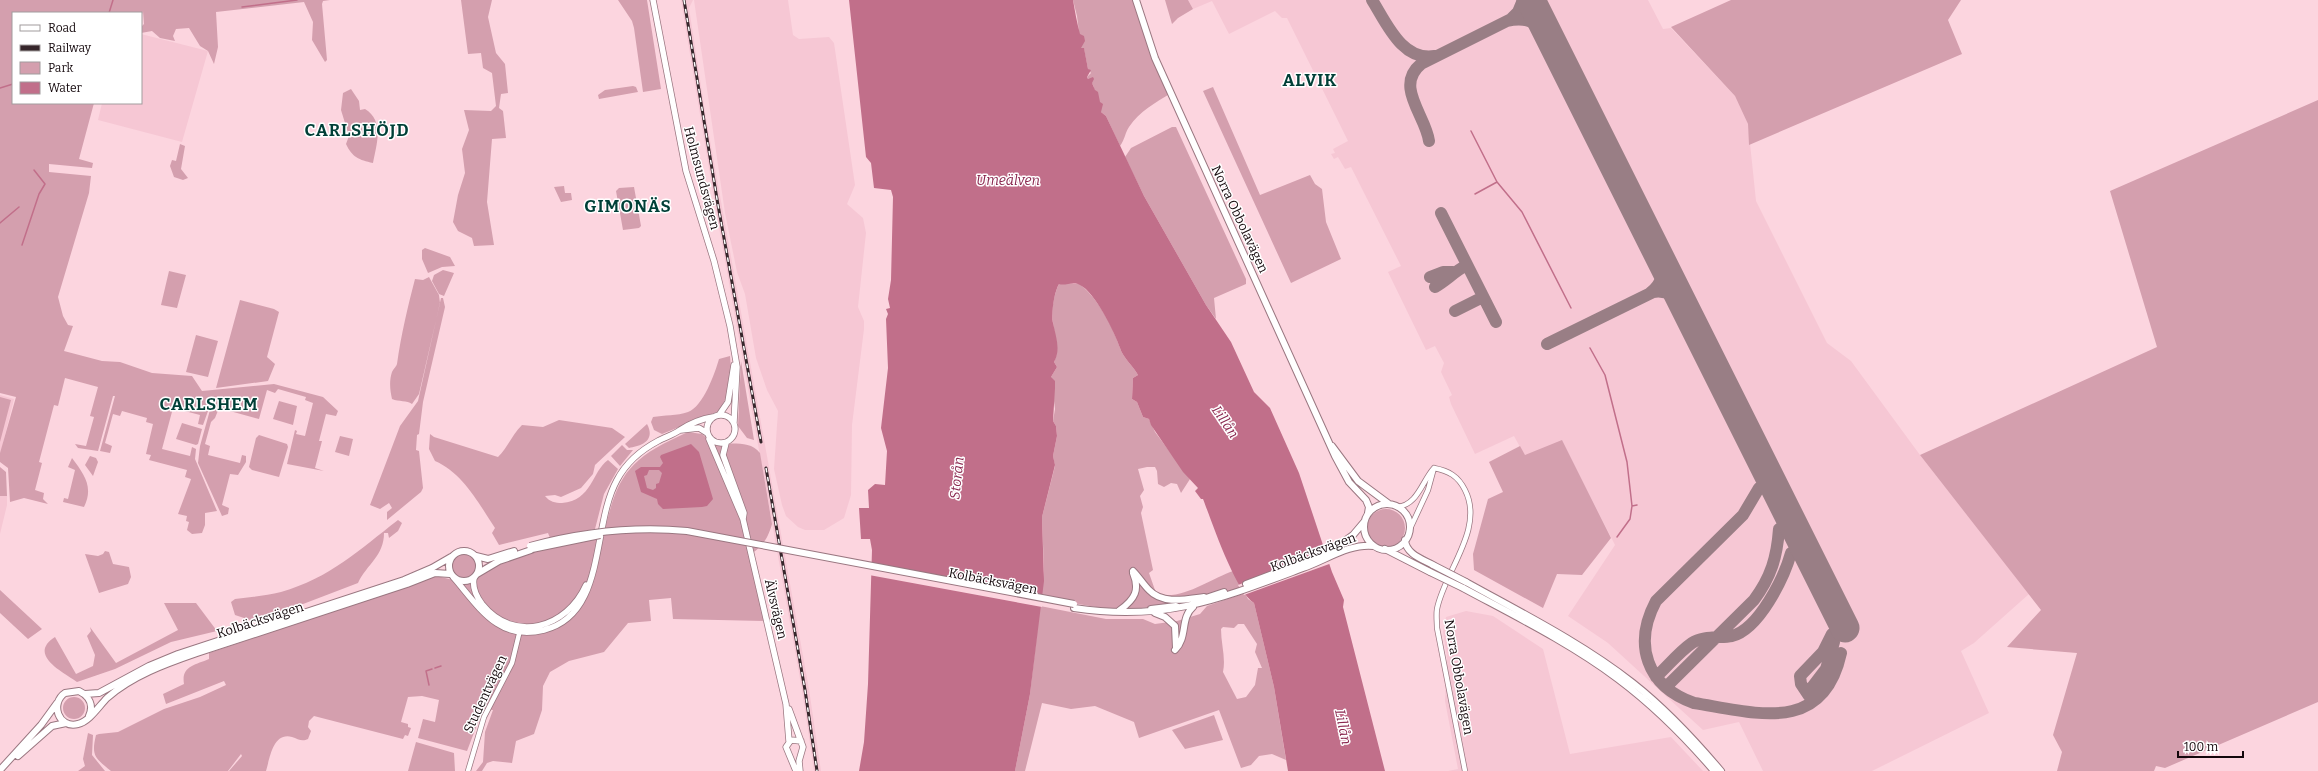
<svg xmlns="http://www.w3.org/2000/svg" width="2318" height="771" font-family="Bitter,serif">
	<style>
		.built { fill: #f6c7d4 }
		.green { fill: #d49fae; fill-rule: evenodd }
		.water { fill: #c16f8a; fill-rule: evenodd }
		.pier { fill: #fcd5df }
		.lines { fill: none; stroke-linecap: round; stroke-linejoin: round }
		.stream { stroke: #c16f8a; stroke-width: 1.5 }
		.taxiway { stroke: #997e85; stroke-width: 12 }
		.runway { stroke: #997e85; stroke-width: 29 }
		.minor-casing { stroke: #9a7781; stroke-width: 6 }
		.major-casing { stroke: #9a7781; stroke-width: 7 }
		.highway-casing { stroke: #9a7781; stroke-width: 8 }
		.minor { stroke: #fff; stroke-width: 4.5 }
		.major { stroke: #fff; stroke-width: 5.5 }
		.highway { stroke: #fff; stroke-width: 6 }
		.rail-casing { stroke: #36262b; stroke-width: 3 }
		.rail { stroke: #fff; stroke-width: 1.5; stroke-dasharray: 4.5; stroke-linecap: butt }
		.highway-bridge-casing { stroke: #9a7781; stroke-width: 8; stroke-linecap: butt }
		.highway-bridge { stroke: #fff; stroke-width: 6 }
		.labels { text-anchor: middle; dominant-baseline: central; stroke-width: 3; stroke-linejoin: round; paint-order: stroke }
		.street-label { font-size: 13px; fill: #13070b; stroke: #fff }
		.water-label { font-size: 14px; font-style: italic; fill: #8a274f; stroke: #fff }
		.district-label { font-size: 17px; font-weight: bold; letter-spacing: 1px; fill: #003f37; stroke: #fff }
	</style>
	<rect width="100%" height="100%" fill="#fcd5df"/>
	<path class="built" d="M681 0H693L689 8 706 118 809 689 821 771H814L802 690 715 205Z
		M694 0H788L793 35 799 39 829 37 834 43 855 185 847 204 863 218 866 233 858 307 864 321V329L852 425 851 495 844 518 824 530H805L798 527 786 516 782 505 774 469 778 411 767 390 756 358 745 294 737 272 725 213Z
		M1188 0H1648L1663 29 1671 28 1735 96 1744 113 1748 124 1756 201 1827 343 1851 361 1920 455 2029 594 1974 643 1961 651 1989 713 1872 771H1763L1739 722 1703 730 1608 643 1568 616 1615 545 1562 441 1525 456 1514 436 1475 454 1451 404 1449 397 1452 395 1441 372 1444 363 1435 346 1426 350 1388 272 1401 266 1351 167 1345 169 1338 157 1334 159 1331 154 1335 153 1333 149 1348 141 1287 18H1282L1275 11 1229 34 1212 1 1193 9Z
		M141 34 208 51 182 142 98 120 102 103H141Z
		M0 395 14 399 0 455Z
		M0 496H7V505L0 534Z
		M1466 611 1493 616 1543 649 1570 754 1671 737 1703 771H1448L1458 769 1445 701 1447 657 1443 632 1446 617Z"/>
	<path class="green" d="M0 0H330L323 1 322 4 327 60 325 62 312 40 313 22 304 2 216 12 218 47 214 64 208 51 200 46 189 28 176 29 173 36 175 41 160 38 152 31 141 33V27L144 24 143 11 141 18V13H13V103H94L79 159 93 163 92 168 49 164V172L91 176 89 193 58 297 63 316 68 325 73 326 64 351 102 361 120 362 152 373 192 376 202 391 274 384 323 397 338 411 336 416 326 414 319 441H322L315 468 324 471 287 464 295 430 297 431 296 434 305 436 313 403 305 400 306 397 278 389 275 393 267 390 259 419 219 408 215 418 211 422 205 444 210 446 208 455 240 463 242 455 246 456V462L238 475 230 474 222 505 229 508 228 514 222 516 198 463 200 446 210 410 208 411 203 425 198 424 200 415 173 408 162 449 190 456 192 447 196 449 195 459 217 511 205 513V525L202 533 192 534 187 530 189 522 186 521 187 516 178 514 190 482 191 479 185 477 187 470 149 460 151 455 146 454 153 424 146 422 147 418 122 411 120 416 113 414 105 443 112 446 110 453 100 451 115 396H113L98 451 78 448 75 444 86 446 94 417 90 416 98 387 65 378 58 406 54 405 39 462 42 463 35 490 44 493 43 499 48 504 24 498 10 502 8 468 0 462V453L16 397 0 393Z
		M461 0H492L488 17 496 53 505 64 508 93 501 94 499 108 503 111 506 138 492 139 487 202 494 245 474 246 472 238 458 231 453 222 458 195 465 173 462 149 469 130 464 110 491 111 496 106 492 73 483 68 481 53 468 54Z
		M618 0H647L661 89 643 92 634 28 632 21Z
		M1073 0H1136L1171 93C1155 103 1140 111 1129 127 1125 133 1125 139 1120 146L1106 116 1101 112 1093 85 1087 77 1091 73 1088 69 1084 49 1081 48 1077 16Z
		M1165 0H1188L1193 9 1178 18 1172 24Z
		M1731 0H1961L1948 20 1962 54 1749 145 1748 124 1735 96 1671 27Z
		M633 86 636 87 638 92 599 99 598 95 605 90Z
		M1213 87 1260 195 1310 175 1315 184 1322 189 1326 222 1341 259 1291 283 1203 91Z
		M351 89 359 101 360 110 365 109C385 121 376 146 373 163 359 160 352 157 346 144L349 136 341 110 343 93Z
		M2318 100V702L2165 768 2156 766 2154 771H2057L2062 752 2053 735 2077 653 2007 647 2041 610 1920 455 2157 347 2110 191Z
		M1172 127H1176L1246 279V284L1214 298 1216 319 1206 305 1144 196 1125 157 1131 148Z
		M180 144 185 146 181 169 188 178 183 180 174 177 170 166 172 160 176 161Z
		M564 186 565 193H571L572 200 561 202 554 187Z
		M634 187 641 226 639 228 623 230 616 191 619 188Z
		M425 248 450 257 455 266 442 267 428 273 422 259V250Z
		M443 270 454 273 444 296 439 294 432 281 434 275Z
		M169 271 186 275 177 308 161 305Z
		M429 277 439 295 440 303 419 394 412 404C407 400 399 402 392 399 390 390 389 381 392 372 394 368 396 367 397 364 401 335 408 306 415 279L423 280Z
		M1059 284H1080C1099 300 1112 325 1120 348 1123 358 1134 367 1138 375L1133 378 1132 399 1137 402 1143 417 1149 419 1155 432 1190 479 1181 493 1177 484 1171 483 1164 487 1158 484 1157 471 1155 467H1147L1138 469 1144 490 1140 496 1143 507 1141 513 1153 570 1149 573 1156 593C1178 603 1212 578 1233 571L1243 590C1201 597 1162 609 1120 609 1094 609 1067 599 1041 601L1044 571 1042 517 1055 466 1053 456 1057 436 1056 426 1053 421 1055 409 1051 377 1057 367 1054 362C1061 348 1054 336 1053 322 1051 310 1054 294 1059 284Z
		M441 298H443L445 307 423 402 419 434 417 435 416 450 419 451 423 488 421 492 387 520V512L392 508 389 503 380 509 370 505 400 426 418 401Z
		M240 300 274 309 279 312 267 357 275 364 268 381 216 388Z
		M196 335 218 341 208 377 186 372Z
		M730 356 731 369 727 396 719 411 662 434 654 430 651 422 653 417C664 415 677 416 688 412 703 407 715 373 719 359Z
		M741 361 754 440 747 438 738 426Z
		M0 397 11 400 0 442Z
		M279 401 297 406 293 425 273 419Z
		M559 420 612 428 625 437 595 465 593 474 581 488 561 497 555 495 545 496C550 502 555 503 562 503 592 501 592 471 608 460L618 469 604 494 595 529 550 538 548 533 499 545 492 533 495 528C479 504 463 473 435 461L429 449 430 434 434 437 498 457C508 447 512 435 522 425L543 427Z
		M182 423 202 429 198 444 196 445 176 439Z
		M647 424C656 441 641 446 629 448L625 444Z
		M688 432 702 434C720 452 746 435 760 453L772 524C768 538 763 546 751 554L768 621 673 619 671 598 649 600 651 621 628 623 604 652 569 661 550 672 543 686 542 710 534 734 516 741 512 763 493 761 487 763 482 771H476L483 762 485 732 493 710 483 709 467 751 418 738 423 719 435 722 439 700 422 696 408 697 401 722 408 724V727L411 728 408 736 405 735 403 739 314 716 309 721 308 727 311 731 308 739C302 742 298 739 292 737 273 732 270 758 266 771H229L242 756 241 754 228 771H111C95 758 91 756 96 735L99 734 118 732 164 709 200 697 226 685 224 681 166 704 163 694 184 684C181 666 195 665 209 659V653L437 576 457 581 474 578 485 564 581 540 603 538C617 475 627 459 688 432Z
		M259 435 287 444 288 447 279 477 252 470 249 467 256 438Z
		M340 436 353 439 349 456 335 452Z
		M1562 440 1611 538 1582 575 1557 574 1543 608 1474 570 1473 554 1488 499 1503 492 1489 462 1520 446 1525 455Z
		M622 445 627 450H633L620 466 611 456Z
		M90 456 96 458 98 462 93 476 85 465Z
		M72 458C84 474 94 487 84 507L63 502 64 498 68 499 75 470 68 467Z
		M0 467 6 472 7 496H0Z
		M1367 528a19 19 0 1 1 38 0a19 19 0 1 1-38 0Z
		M398 520 402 523 398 531 389 538 388 533H384C384 556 367 564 358 583L256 622 235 615 231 602 235 599C250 597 266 596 281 592 330 578 359 550 398 520Z
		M105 551 109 552 113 564 129 567 131 577 128 584 99 593 85 554 98 556 103 554Z
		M452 566a12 12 0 1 1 24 0a12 12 0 1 1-24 0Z
		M0 590 42 629 28 639 0 613Z
		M1245 593 1248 599 1254 603 1274 687 1286 760 1272 754 1259 756 1251 765 1241 768 1219 710 1139 738 1134 722 1095 706 1071 709 1042 703 1025 771H1015L1030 694 1040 606 1106 619H1143L1155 624 1177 621 1200 614 1207 606ZM1238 624H1244L1257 644 1255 652 1262 668H1258L1255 685 1246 697 1237 699 1223 672C1226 658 1221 644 1221 629L1223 627 1234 628Z
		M164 603H196L217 631 171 642 115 669 77 682C63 672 27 655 55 637L76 674 93 666 95 655 87 636 91 631 90 627 116 663 178 630Z
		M63 708a11 11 0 1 1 22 0a11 11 0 1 1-22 0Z
		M1214 715 1223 740 1185 749 1172 730Z
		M88 733 93 735 92 755 105 771H78L85 766 83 759Z
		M416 742 454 753 455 771H408Z"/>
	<path class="water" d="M849 0H1073C1075 12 1077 23 1080 34L1084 36 1085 41 1081 48H1084L1088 69 1091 70 1087 77 1088 79 1093 77 1094 79 1092 83 1095 90 1098 92 1100 102 1103 104 1101 112 1106 116 1144 196 1206 305 1231 342 1254 392 1270 408 1299 473 1332 572 1344 600 1343 607 1385 771H1288L1274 687 1254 603C1235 591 1212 522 1203 499H1201L1195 491 1198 488 1183 472 1151 425 1149 419 1143 417 1137 402 1132 399 1133 378 1138 375C1134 367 1123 358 1120 348 1115 333 1095 292 1080 285 1074 281 1065 286 1059 284 1054 292 1051 314 1053 323 1056 337 1061 350 1054 362L1057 367 1051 377 1055 381V388L1053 421 1056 426 1057 436 1053 456 1055 465 1042 517 1044 581 1030 694 1015 771H859L864 742 868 684 872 550 870 539H861L859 508H869L868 490 875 484 885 485 887 451 881 428 888 368 886 319 888 314 886 309 890 308 888 299 891 280 893 197 891 190 874 188 871 163 866 157Z
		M691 444 699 452 713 499 707 506 702 507 663 509 658 504 657 499 641 492 635 471 641 467H660L663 463 660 457 661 455ZM649 470H659L662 473 659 483 656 484V488L653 490 647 488 644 476 647 475Z"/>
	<path class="pier" d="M1328 550 1332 563 1244 595 1238 585Z
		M869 563 1044 596 1042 607 869 575Z"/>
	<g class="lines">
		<path class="stream" d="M242 7 297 0
			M109 13 113 0
			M0 88 13 84
			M1471 131 1497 182 1522 212 1571 308
			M1475 194 1497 182
			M0 223 19 207
			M22 245 39 194 45 184 34 170
			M1590 348 1605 375 1627 462 1632 506 1637 505
			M1617 537 1630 519 1632 506
			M435 668 441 666
			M429 685 426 671 432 669"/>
		<path class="taxiway" d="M1372 0C1386 22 1402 62 1435 56
			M1507 21C1524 17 1535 21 1547 32
			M1429 141C1426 116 1394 86 1421 64L1511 19 1518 12 1523 0
			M1441 213 1496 322
			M1430 277 1443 272H1453
			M1435 287C1447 280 1455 271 1467 265
			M1650 293C1663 283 1664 273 1660 258
			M1455 311 1483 297
			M1547 344 1653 292C1669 289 1677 299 1686 310
			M1759 488 1743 515 1656 601C1633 644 1646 686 1694 703 1756 713 1823 735 1841 653
			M1656 677C1668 666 1679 652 1692 643 1702 636 1720 638 1732 636 1759 629 1784 578 1791 553
			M1666 687 1754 600C1771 577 1777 557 1779 529
			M1809 696 1801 684 1800 676 1823 652 1832 634
			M1811 700 1810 690 1826 669 1834 642"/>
		<path class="runway" d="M1531 0 1845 628"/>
		<defs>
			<path id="minor" d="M1434 468C1449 471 1458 476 1465 490 1485 529 1444 572 1437 609 1436 615 1437 622 1437 628L1465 771
				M1397 507C1418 505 1422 481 1434 468
				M1409 531 1428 490 1434 468
				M468 771 484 717 512 663 520 630"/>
			<path id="major" d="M653 0 686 171 714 261 730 326 737 367 734 422
				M707 429a14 14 0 1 1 28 0a14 14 0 1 1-28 0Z
				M719 415 728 402 734 365
				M681 430 699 428 707 433
				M709 439 743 519
				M726 443 723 455 744 513 743 519 786 704 789 741
				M454 578C479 607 499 642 544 630 607 614 591 527 617 480 626 463 641 450 658 441 665 437 673 435 680 430 691 423 700 419 713 417
				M474 578C472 588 476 596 482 604 514 644 567 628 586 585
				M789 709 803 747 799 761 800 771
				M796 771 786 747 791 740 801 741"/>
			<path id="highway" d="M1136 0 1155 58 1335 456 1349 482 1366 500 1369 507 1368 513
				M1332 446 1358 481 1389 504
				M1364 527a23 23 0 1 1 46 0a23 23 0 1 1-46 0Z
				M1405 540C1406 554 1422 559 1433 565
				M1385 549 1430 572
				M449 566a15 15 0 1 1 30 0a15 15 0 1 1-30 0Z
				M476 556 488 559 514 551
				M1133 571C1139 577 1143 584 1149 590 1163 605 1187 599 1204 597
				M477 574 499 561 531 550
				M1466 582C1522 613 1582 643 1633 683 1666 709 1694 739 1721 771
				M1246 584 1328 553 1353 535 1364 522
				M1463 588C1515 616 1570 643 1618 679 1654 706 1685 737 1714 771
				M1200 600 1224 592
				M1074 608C1165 622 1220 599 1303 568 1326 560 1350 543 1374 546
				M1151 609 1176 606
				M1120 610C1135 599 1140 590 1133 573
				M1155 613 1165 617 1175 626 1176 648
				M1175 650C1188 637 1180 618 1193 607
				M85 694 99 693 149 666 178 654 404 580 432 568 451 557
				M89 716C94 705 89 696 79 691L65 693C50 703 58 729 78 724 89 722 99 706 107 698 132 676 165 664 197 653L407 584 435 573 450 574
				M18 756 52 726 66 723
				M0 770 41 725 57 703"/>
		</defs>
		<use href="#minor" class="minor-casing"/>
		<use href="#major" class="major-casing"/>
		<use href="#highway" class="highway-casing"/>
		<use href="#minor" class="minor"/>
		<use href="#major" class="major"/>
		<use href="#highway" class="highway"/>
		<defs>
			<path id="rail" d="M684 0 718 205 761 442
				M766 468 805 690 817 771"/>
		</defs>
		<use href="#rail" class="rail-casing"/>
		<use href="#rail" class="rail"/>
		<defs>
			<path id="highway-bridge" d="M530 546C582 532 633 526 687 531L1074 604
				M532 549 600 535
				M1433 565 1466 582
				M1430 572 1463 588"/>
		</defs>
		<use href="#highway-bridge" class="highway-bridge-casing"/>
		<use href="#highway-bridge" class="highway-bridge"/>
	</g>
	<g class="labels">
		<g class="street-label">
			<text transform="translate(702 178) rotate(75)">Holmsundsvägen</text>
			<text transform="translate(1240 219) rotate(65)">Norra Obbolavägen</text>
			<text transform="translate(1313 552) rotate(-20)">Kolbäcksvägen</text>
			<text transform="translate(993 581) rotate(11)">Kolbäcksvägen</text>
			<text transform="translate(776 609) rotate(77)">Älvsvägen</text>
			<text transform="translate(260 620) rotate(-18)">Kolbäcksvägen</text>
			<text transform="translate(1459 677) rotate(80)">Norra Obbolavägen</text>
			<text transform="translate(485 694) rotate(-65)">Studentvägen</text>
		</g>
		<g class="water-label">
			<text x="1008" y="180">Umeälven</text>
			<text transform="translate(1225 422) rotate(56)">Lillån</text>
			<text transform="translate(957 478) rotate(-84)">Storån</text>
			<text transform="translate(1343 727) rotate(78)">Lillån</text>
		</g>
		<g class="district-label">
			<text x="1310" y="80">ALVIK</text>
			<text x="357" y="130">CARLSHÖJD</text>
			<text x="628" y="206">GIMONÄS</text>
			<text x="209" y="404">CARLSHEM</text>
		</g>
	</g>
	<rect x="12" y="12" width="130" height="92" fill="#ffffff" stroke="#a19c9d"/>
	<rect x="20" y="25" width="20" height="6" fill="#ffffff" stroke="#a19c9d"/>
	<text x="48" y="32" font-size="12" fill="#13070b">Road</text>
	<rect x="20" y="45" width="20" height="6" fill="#36262b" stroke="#a19c9d"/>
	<text x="48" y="52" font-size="12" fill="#13070b">Railway</text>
	<rect x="20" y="62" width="20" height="12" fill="#d49fae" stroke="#a19c9d"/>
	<text x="48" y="72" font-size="12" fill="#13070b">Park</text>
	<rect x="20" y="82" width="20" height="12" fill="#c16f8a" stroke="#a19c9d"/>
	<text x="48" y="92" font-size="12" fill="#13070b">Water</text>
	<path d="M2178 751v6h65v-6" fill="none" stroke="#13070b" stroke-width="2"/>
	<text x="2184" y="751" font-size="12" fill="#13070b" stroke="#ffffff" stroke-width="3" paint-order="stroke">100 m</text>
</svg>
